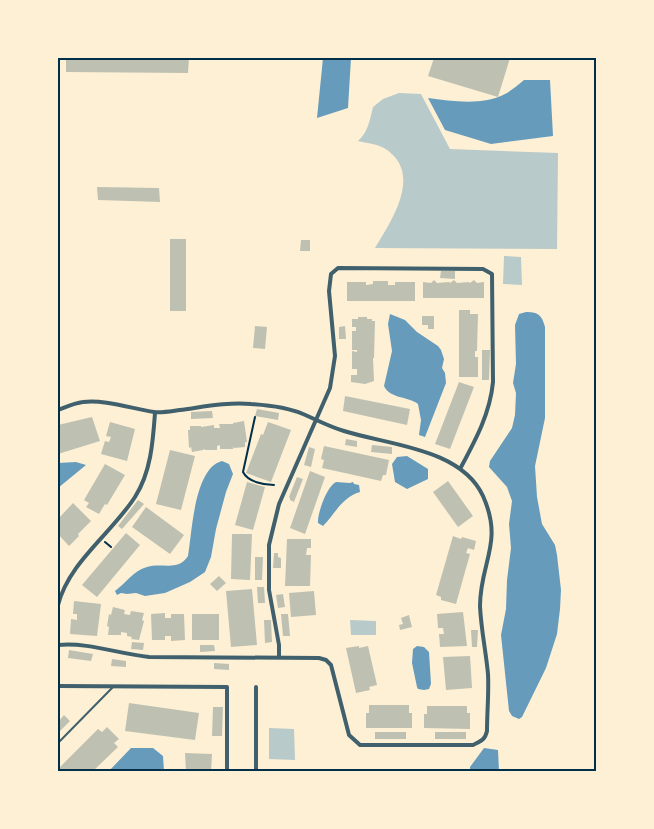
<svg xmlns="http://www.w3.org/2000/svg" width="654" height="829" font-family="Mulish,sans-serif">
	<style>
		.green { fill: #b9caca }
		.water { fill: #669bbc }
		.building { fill: #bec0b2 }
		.lines { fill: none; stroke-linecap: round; stroke-linejoin: round }
		.path { stroke: #003049; stroke-width: 2 }
		.service { stroke: #3f606c; stroke-width: 2 }
		.minor { stroke: #3f606c; stroke-width: 4 }
		.neatline { fill: none; stroke: #003049; stroke-width: 2 }
	</style>
	<rect width="100%" height="100%" fill="#fdf0d5"/>
	<path class="green" d="M399 93 421 94 450 149 558 153 557 249 375 248C392 220 424 172 384 148 377 144 366 143 358 141 368 132 370 120 373 107L383 99Z
		M504 256 521 257 522 285 503 284Z
		M350 620 376 621V635H351Z
		M269 728 294 729 295 760 269 759Z"/>
	<path class="water" d="M323 58H351L348 108 317 118Z
		M524 80H550L553 136 491 144 445 130 428 98C452 101 482 106 505 94 511 91 518 85 524 80Z
		M526 312C538 312 542 315 545 327V418L535 466 537 497 542 524 555 545 557 555 561 590 560 609 557 634 546 668 522 717 519 719 512 716 509 711 501 635 506 609 507 580 511 548 509 524 512 501 507 487 489 467 490 461 512 428 515 415 516 393 513 383 516 364 515 325 519 314Z
		M390 314 405 320 417 332 438 346 441 350 444 359 442 368 445 373 446 383 425 437 419 435 421 420 418 404C408 396 390 399 384 386L392 351 388 324Z
		M407 456 428 469V479L407 489 395 482 392 464 397 457Z
		M222 461 229 464 233 474 226 492 216 529 211 557 205 572 190 582 165 593 145 596 136 593 127 594 121 593 117 595 115 591C126 583 133 571 147 567 162 562 178 572 188 556 192 533 194 468 222 461Z
		M76 462 86 465 58 488V463Z
		M336 482 350 483 353 482 354 484 359 485 360 492C342 497 335 514 323 526L318 523C317 514 327 486 336 482Z
		M417 646 424 647 429 652 431 684 429 689 424 690 418 689 417 687 412 663 413 649Z
		M131 748H153L163 756 164 771H109Z
		M484 748 498 750 499 771H470V767Z"/>
	<path class="building" d="M66 58H189L188 73 66 72Z
		M434 58H510L498 97 428 76Z
		M97 187 159 188 160 202 98 200Z
		M170 239H186V311H170Z
		M301 240H310V251H300Z
		M441 271H455V279L440 278Z
		M434 280 437 283 449 282 450 283 454 280 457 283 469 282 470 283 474 280 477 283 484 282V298H423V282L431 283Z
		M373 281H388V285H395V282H415V301H347V282H366V285L373 284Z
		M459 310H470V314H478L477 351H475V357H478V377H459Z
		M422 316H434V329H428V325H422Z
		M358 317H367V319H372V321H375L374 358H373L374 381 365 384 351 382V375H357V369H352V351L357 352V350H352V331H356V327H352V319H358Z
		M255 326 267 327 265 349 253 348Z
		M345 326 346 339H339V327Z
		M482 350H490L489 380H482Z
		M459 382 474 387 450 449 435 444Z
		M345 396 410 409 407 425 343 411Z
		M257 409 279 413 278 420 255 416Z
		M212 411 213 418 191 419V412Z
		M92 417 100 441 58 454V425Z
		M244 421 247 442H245V447L234 448V446L233 449H220V445L217 446V450H205V449L203 450 192 452 191 447 189 448 188 430H190V426H201V427L214 425V428H220L219 424H233V423Z
		M110 422 135 429 127 461 101 454 105 441 109 442 111 437 106 436Z
		M268 422 291 430 271 482 246 473 261 434 263 435Z
		M346 439 357 441V447L345 445Z
		M372 445 392 447V454L371 452Z
		M324 446 389 460 386 475H383L381 481 322 468 324 460 321 459Z
		M309 447 315 449 311 467 304 465Z
		M170 450 195 456 181 510 156 504Z
		M105 464 125 475 107 505 105 504 99 514 86 507 89 503 84 500Z
		M310 471 325 477 305 534 290 528Z
		M297 477 303 479 294 502 290 500V498L289 497Z
		M448 481 473 516 458 527 433 492Z
		M247 482 265 487 253 530 235 525Z
		M138 500 144 504 122 529 118 526Z
		M73 503 91 521 78 534 79 536 69 546 58 534V519Z
		M146 507 184 535 170 554 132 527Z
		M126 533 140 545 97 597 82 585Z
		M232 534H252L250 580 231 579Z
		M453 536 461 539 462 537 476 541 474 550 468 548 466 553 470 554 456 604 441 600V597L436 595Z
		M287 539H311V548H307L306 555H311L310 586H285Z
		M274 553H278V557L281 558V568H273Z
		M255 557H263L262 580H255Z
		M219 576 226 583 217 591 210 584Z
		M257 587H264L265 603H258Z
		M252 589 257 645 231 647 226 591Z
		M314 591 316 615 291 617 289 593Z
		M283 594 285 607 278 608 276 595Z
		M74 601 101 604 97 636 70 634 71 619 77 620V614H73Z
		M113 607 125 610 124 614 130 615 131 611 144 613 142 620 144 621 139 640 131 639 132 637 127 636V633L121 632V635H108L109 627 107 626 109 614 111 615Z
		M463 612 467 646 440 647 439 634H444L443 628H438L437 614Z
		M165 613V618H171V614H184L185 640 171 641V636H165V640H152L151 614Z
		M192 614H219V640H192Z
		M281 614H288L290 636H283Z
		M409 615 412 627 400 630 399 625 403 624 401 618Z
		M264 620H271L272 642 265 643Z
		M471 630H478L477 647H472Z
		M132 642 144 643 143 650 131 649Z
		M200 645H214L215 651 200 652Z
		M359 646V648L368 646 377 685 369 687 370 690 356 693 346 648Z
		M69 650 93 654 91 661 68 658Z
		M470 656 472 688 446 690 443 657Z
		M112 659 126 661V667L111 666Z
		M214 663 229 664V670L214 669Z
		M129 703 199 713 195 740 125 731Z
		M369 705H409V713H412V728H366V713H369Z
		M427 706H467V713H470V729L424 728V714H427Z
		M213 707H223L222 736H212Z
		M64 715 70 721 59 732 58 731V722Z
		M107 727 119 739 114 743 118 747 92 772H58V769L98 729 102 732Z
		M375 732H406V739H375Z
		M435 732H466V739H435Z
		M185 753 212 754 211 772H186Z"/>
	<g class="lines">
		<path class="path" d="M255 417 243 472C248 482 264 485 274 485
			M105 542 111 547"/>
		<path class="service" d="M58 743 113 687"/>
		<path class="minor" d="M58 410C66 407 74 403 83 402 104 399 133 409 154 412 162 413 172 411 180 410 203 407 227 402 251 404 268 405 287 407 303 414 317 420 330 427 344 431 388 445 461 448 483 496 504 543 480 562 480 606 481 629 486 652 488 674 489 693 487 712 487 731 485 740 481 741 473 745H360L349 735 331 665 326 660 319 658 149 657C119 654 88 642 58 645
			M58 605C69 562 111 534 135 497 151 472 153 441 155 413
			M279 657V645L269 590V545L279 504 330 388 335 356 329 291 331 274 338 268 483 269 492 274 493 382C490 414 475 441 460 469
			M58 686 227 687V772
			M256 772V687"/>
	</g>
	<rect width="654" height="829" fill="none" stroke="#fdf0d5" stroke-width="118"/>
	<rect x="59" y="59" width="536" height="711" class="neatline"/>
</svg>
